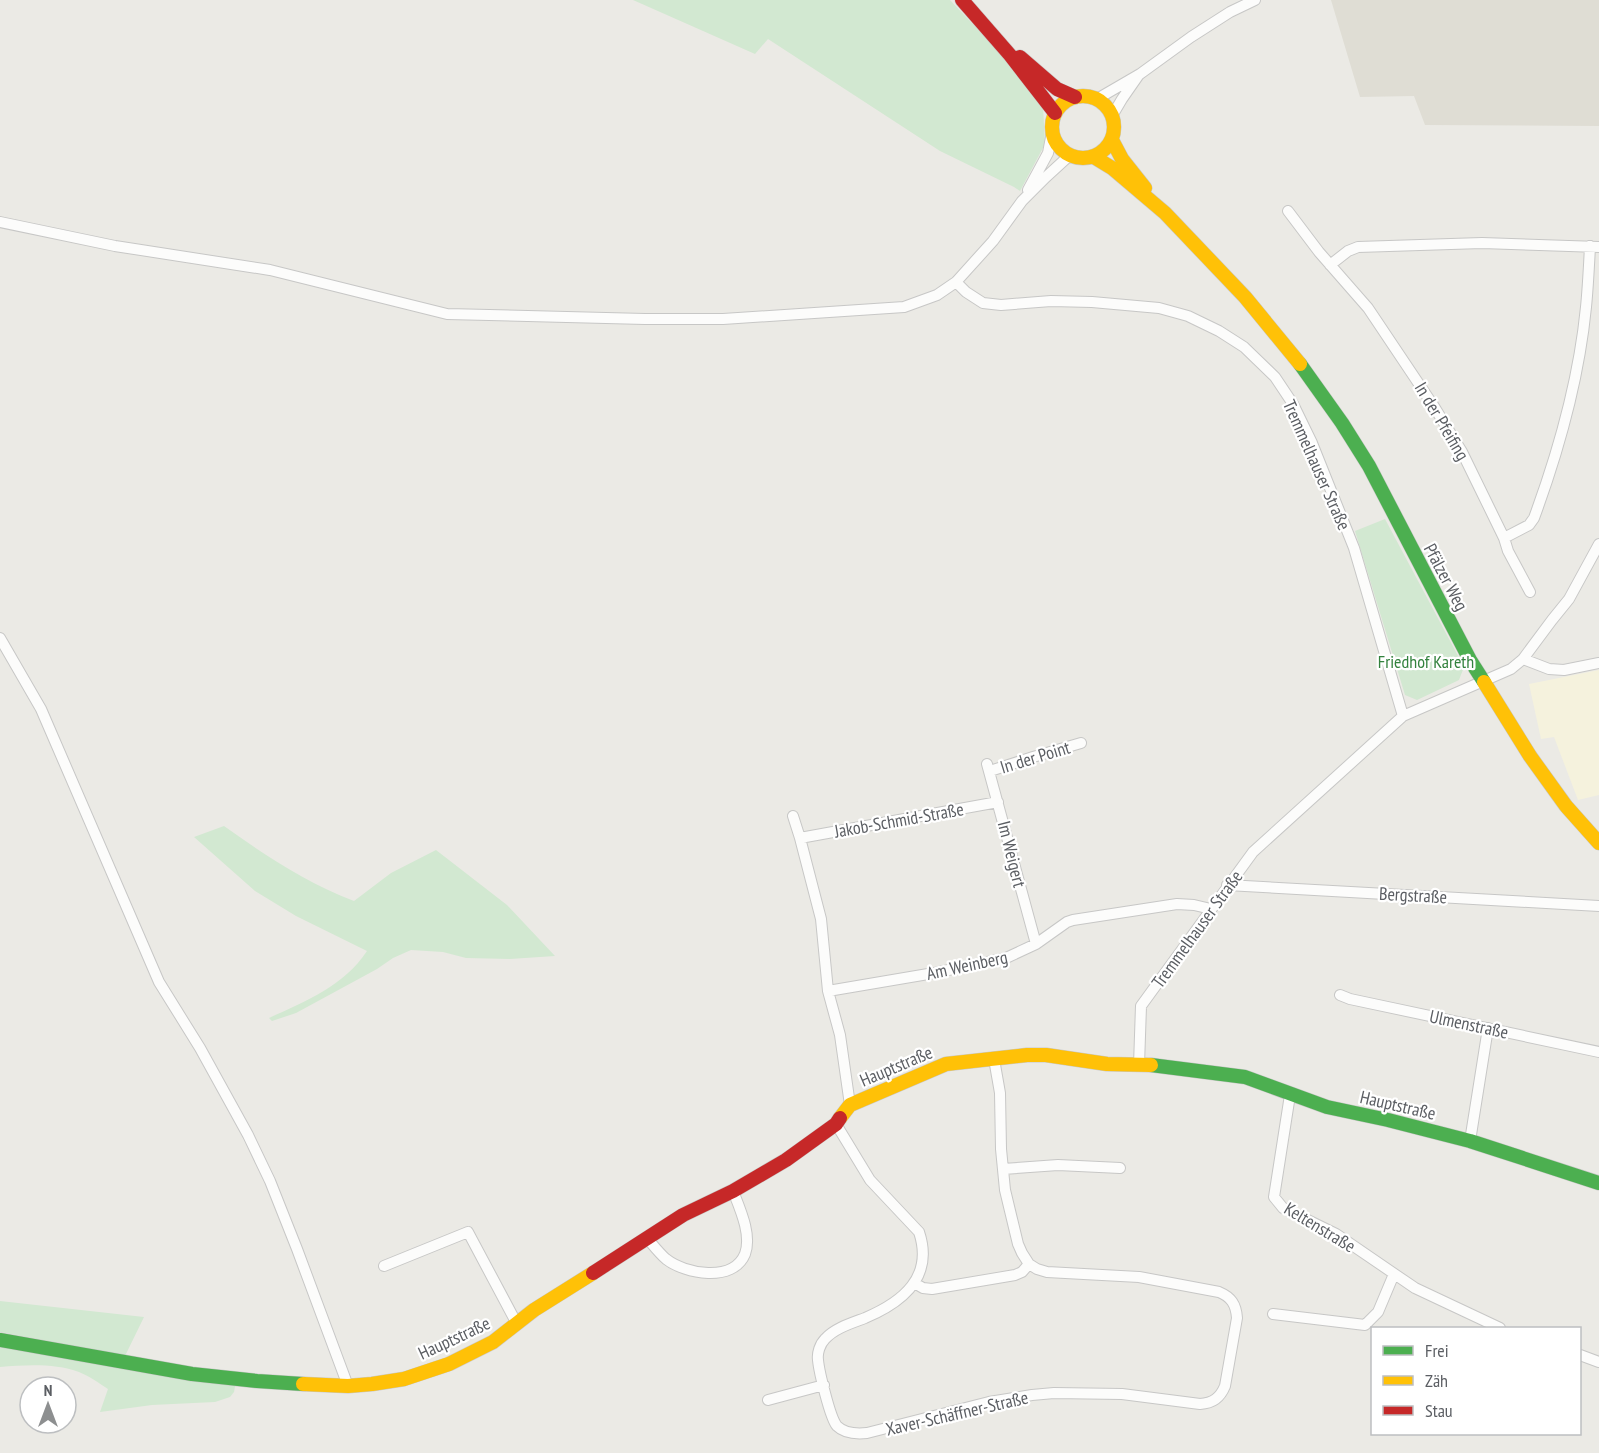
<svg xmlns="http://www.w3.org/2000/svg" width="1599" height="1453" font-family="'PT Sans Narrow',sans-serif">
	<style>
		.commercial { fill: #f5f2dd }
		.education { fill: #dfddd4 }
		.green { fill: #d2e8d1 }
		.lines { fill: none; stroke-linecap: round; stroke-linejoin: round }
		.street-casing { stroke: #c7c7c6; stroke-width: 12 }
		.fast-casing { stroke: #c8c8c7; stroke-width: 15 }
		.slow-casing { stroke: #c8c8c7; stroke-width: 15 }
		.jam-casing { stroke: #c8c8c7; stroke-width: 15 }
		.street { stroke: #fcfcfb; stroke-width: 10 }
		.fast { stroke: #4caf50; stroke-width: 14 }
		.slow { stroke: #ffc107; stroke-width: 14 }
		.jam { stroke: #c62828; stroke-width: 14 }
		.labels { text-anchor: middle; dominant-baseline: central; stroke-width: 4.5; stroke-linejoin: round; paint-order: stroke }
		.street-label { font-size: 18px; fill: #5b5e63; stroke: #fff }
		.park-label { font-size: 18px; fill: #33823e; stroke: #fff }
	</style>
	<rect width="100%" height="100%" fill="#ebeae5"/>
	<path class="commercial" d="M1599 670V795L1578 800 1554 737 1541 739 1529 684Z"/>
	<path class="education" d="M1331 0H1599V126L1425 125 1414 96 1360 97Z"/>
	<path class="green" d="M633 0H950L1016 70 1043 106 1045 144 1020 191 1014 187 940 151 768 39 755 54Z
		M1385 519 1464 667 1459 680 1417 700 1405 695 1355 531Z
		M224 826C266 856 305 882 354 901L391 873 436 850 507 905 555 956 510 959 466 958 443 952 411 950 393 958 377 969 296 1013 272 1021 269 1018C306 1001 344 986 367 951L296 916 255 891 194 837Z
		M0 1301 144 1317 125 1356 0 1332Z
		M0 1342 236 1381 234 1392 230 1397 215 1402 152 1405 100 1412 108 1389C99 1383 89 1376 79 1372 55 1363 25 1365 0 1367Z"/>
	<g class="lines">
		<defs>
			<path id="street" d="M1097 99 1140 74 1191 37 1230 12 1255 0
				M1112 116 1122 99 1138 76
				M1028 190 1048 153 1052 132
				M1288 211 1319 252 1368 308 1433 405 1462 452 1504 538 1508 551 1530 592
				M0 222 115 246 270 270 447 314 645 319H723L904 307 937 295 956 282 993 241 1022 201 1046 177 1070 155
				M1330 265 1348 251 1358 247 1482 243 1599 247
				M956 282 966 292 983 303 1001 305 1051 301 1092 302 1159 308 1188 316 1219 331 1244 347 1275 377 1293 404 1312 443 1354 548 1403 716
				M1504 538 1529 525 1534 518C1559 450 1579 379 1586 307 1588 287 1589 266 1590 246
				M0 638 41 709 159 982 200 1048 248 1135 270 1181 297 1249 348 1386
				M1523 659 1549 669 1564 670 1599 663
				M987 764 1036 944
				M990 771 1033 757 1081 743
				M793 816 800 838
				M1227 885 1599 906
				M828 991 821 919 800 838 998 802
				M1340 995 1350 999 1599 1052
				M1139 1065 1141 1006 1253 852 1403 716 1511 669 1523 659 1552 620 1569 599 1599 544
				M1290 1095 1274 1197 1283 1208 1336 1234 1415 1288 1500 1328
				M850 1105 840 1035 828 991 934 973 1006 958 1036 944 1067 922 1073 920 1177 904 1194 905 1211 909
				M836 1124 870 1180 919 1232C934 1277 903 1302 865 1318 852 1323 835 1328 825 1339 820 1344 817 1353 818 1360 819 1371 830 1418 837 1426 845 1434 857 1434 867 1433L989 1402 1032 1395 1054 1393 1122 1394 1200 1404C1213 1403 1220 1398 1225 1386L1237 1318C1236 1304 1231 1297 1219 1292L1139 1277 1047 1272 1037 1269 1029 1264 1022 1253 1018 1244 1005 1190 1001 1149 1000 1093 994 1059
				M1470 1141 1488 1028
				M1003 1169 1058 1165 1120 1168
				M647 1238C653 1245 659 1253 666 1259 685 1274 733 1283 745 1254 752 1235 740 1209 733 1191
				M384 1266 468 1232 517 1324
				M916 1284 923 1288 932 1289 1015 1275 1022 1272 1029 1264
				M1273 1314 1365 1325 1378 1312 1394 1274
				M1580 1355 1599 1362
				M768 1400 824 1385"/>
			<path id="fast" d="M1300 364 1342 423 1369 466 1470 660 1484 682
				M1151 1065 1245 1077 1327 1107 1388 1120 1470 1141 1599 1183
				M0 1340 192 1374 257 1381 303 1384"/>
			<path id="slow" d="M1052 127a31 31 0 1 1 62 0a31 31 0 1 1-62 0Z
				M1112 140 1122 159 1145 188
				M1094 157 1112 168 1165 213 1245 297 1300 364
				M1484 682 1530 756 1566 806 1599 843
				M840 1118 850 1105 946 1064 1027 1055H1046L1107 1064 1151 1065
				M303 1384 348 1386 372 1384 404 1379 449 1364 493 1342 534 1310 593 1273"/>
			<path id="jam" d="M962 0 1010 55 1055 113
				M1020 57 1057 89 1075 97
				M593 1273 683 1215 733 1191 786 1160 836 1124 840 1118"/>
		</defs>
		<use href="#street" class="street-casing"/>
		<use href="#fast" class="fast-casing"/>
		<use href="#slow" class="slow-casing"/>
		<use href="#jam" class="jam-casing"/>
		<use href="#street" class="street"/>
		<use href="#fast" class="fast"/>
		<use href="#slow" class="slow"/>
		<use href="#jam" class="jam"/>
	</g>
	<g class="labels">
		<g class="street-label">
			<text transform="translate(1442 421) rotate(59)">In der Pfeifing</text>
			<text transform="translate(1317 465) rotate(66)">Tremmelhauser Straße</text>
			<text transform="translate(1446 577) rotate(62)">Pfälzer Weg</text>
			<text transform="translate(1035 757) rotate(-17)">In der Point</text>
			<text transform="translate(899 820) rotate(-10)">Jakob-Schmid-Straße</text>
			<text transform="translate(1012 854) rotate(76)">Im Weigert</text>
			<text transform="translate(1413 895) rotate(3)">Bergstraße</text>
			<text transform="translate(1197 929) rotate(-54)">Tremmelhauser Straße</text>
			<text transform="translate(967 965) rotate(-12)">Am Weinberg</text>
			<text transform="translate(1469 1024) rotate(12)">Ulmenstraße</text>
			<text transform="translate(896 1066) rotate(-23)">Hauptstraße</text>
			<text transform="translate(1398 1105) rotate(13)">Hauptstraße</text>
			<text transform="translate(1320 1227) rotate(31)">Keltenstraße</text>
			<text transform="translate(454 1338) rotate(-25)">Hauptstraße</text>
			<text transform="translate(957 1413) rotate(-13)">Xaver-Schäffner-Straße</text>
		</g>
		<g class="park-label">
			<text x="1426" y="661">Friedhof Kareth</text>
		</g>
	</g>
	<rect x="1371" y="1327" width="210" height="108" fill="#ffffff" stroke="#bdbfc1" stroke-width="1.5"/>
	<rect x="1383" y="1346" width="30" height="9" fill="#4caf50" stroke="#bdbfc1" stroke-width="1.5"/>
	<text x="1425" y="1357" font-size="18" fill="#5b5e63">Frei</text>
	<rect x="1383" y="1376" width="30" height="9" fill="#ffc107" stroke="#bdbfc1" stroke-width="1.5"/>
	<text x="1425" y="1387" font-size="18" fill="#5b5e63">Zäh</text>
	<rect x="1383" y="1406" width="30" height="9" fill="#c62828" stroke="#bdbfc1" stroke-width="1.5"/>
	<text x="1425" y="1417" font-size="18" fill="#5b5e63">Stau</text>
	<g transform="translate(48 1405)"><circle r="28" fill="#ffffff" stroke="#bdbfc1" stroke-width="1.5"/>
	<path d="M0-4.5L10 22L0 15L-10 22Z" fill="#8d8f90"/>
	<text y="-9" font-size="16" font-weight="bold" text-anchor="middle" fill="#5b5e63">N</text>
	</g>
</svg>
